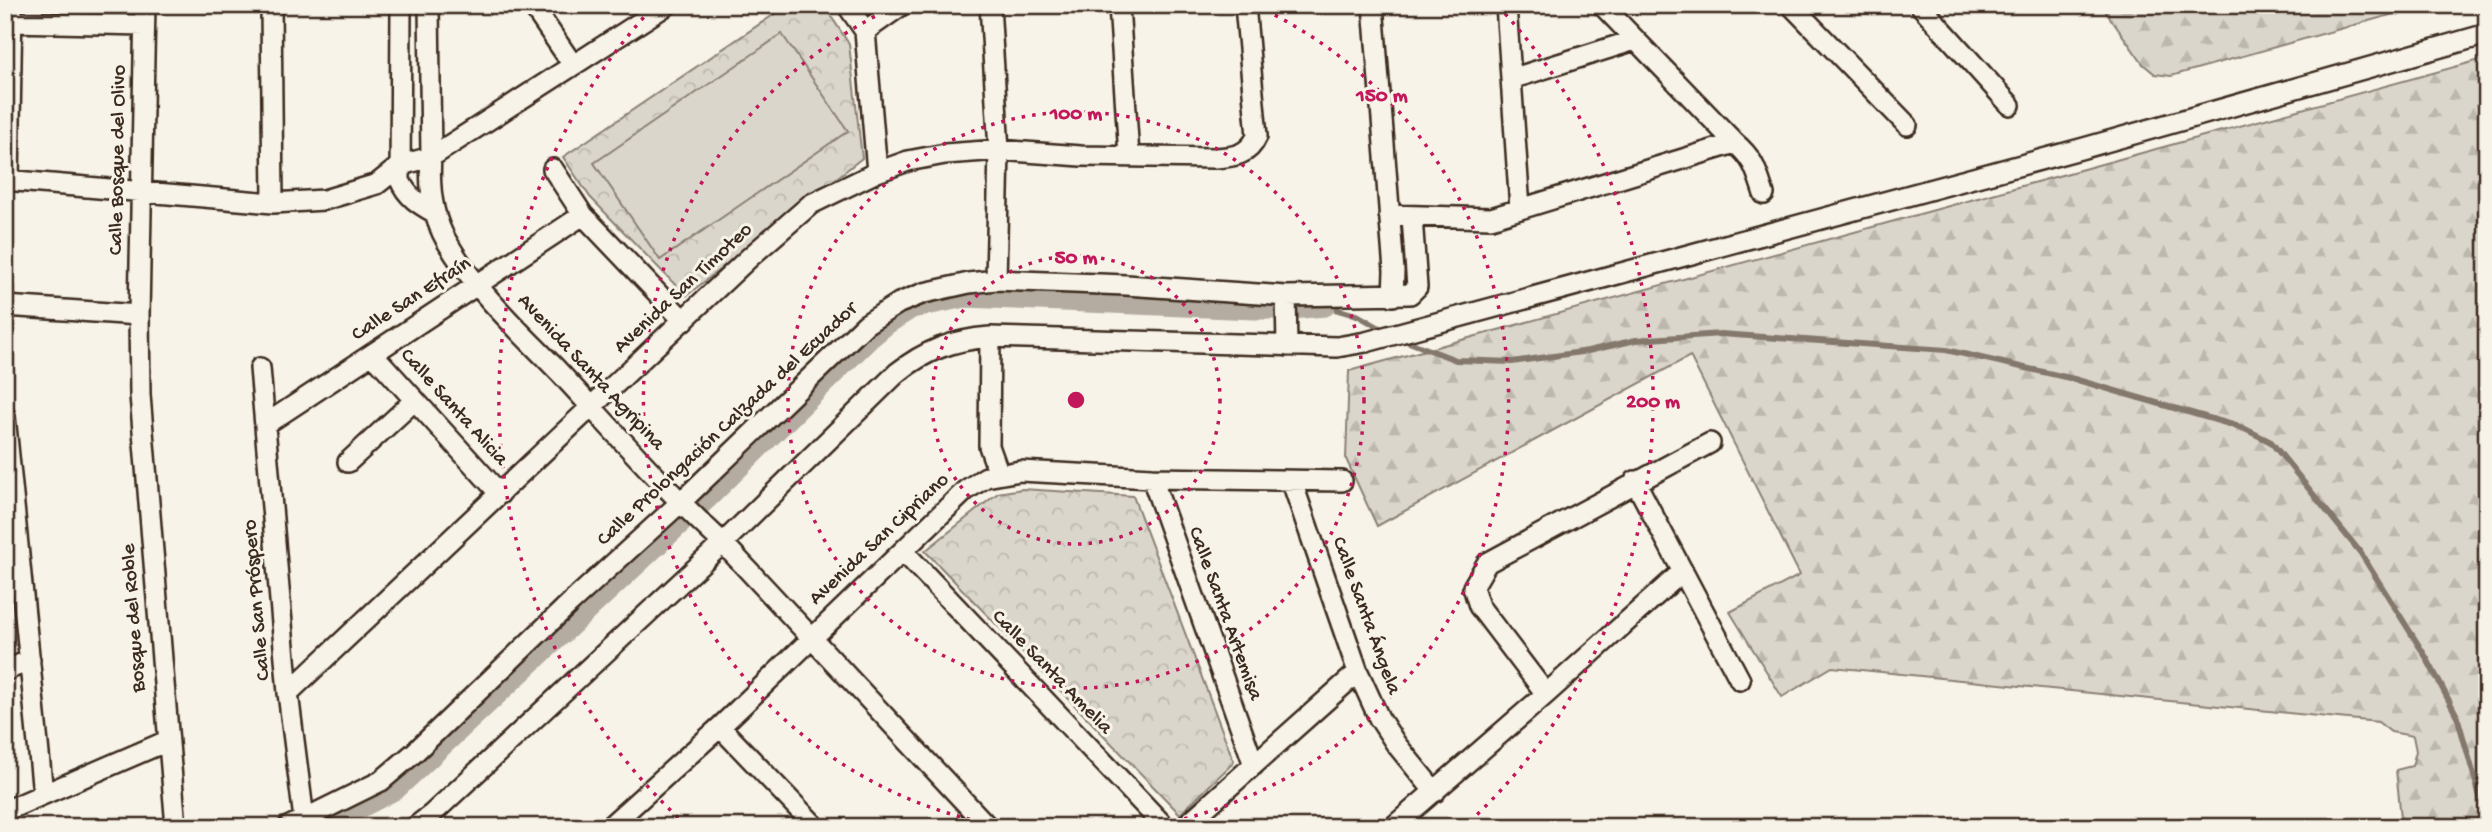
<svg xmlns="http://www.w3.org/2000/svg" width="2492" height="832" font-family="'Gochi Hand',sans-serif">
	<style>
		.forest { fill: url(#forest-firs); stroke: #8b8074; stroke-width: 2 }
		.park { fill: url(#park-crowns); stroke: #8b8074; stroke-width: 2 }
		.pitch { fill: #dbd6cb; stroke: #8b8074; stroke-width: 2 }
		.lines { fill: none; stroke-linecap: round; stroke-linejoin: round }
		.stream { stroke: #84786c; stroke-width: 6 }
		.canal { stroke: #b4aca0; stroke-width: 21 }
		.minor-casing { stroke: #3b2a1e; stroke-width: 24 }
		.minor { stroke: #f7f3e8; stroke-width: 19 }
		.ring { fill: none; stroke: #c2185b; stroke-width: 3.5; stroke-dasharray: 3.5 7 }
		.labels { text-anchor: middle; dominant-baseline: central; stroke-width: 6; stroke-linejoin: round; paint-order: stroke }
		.street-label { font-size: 21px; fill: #3b2a1e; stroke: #f7f3e8 }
		.centre { fill: #c2185b; stroke: #f7f3e8; stroke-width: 3.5 }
		.ring-label { font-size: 21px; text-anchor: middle; font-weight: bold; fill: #c2185b; stroke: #f7f3e8; stroke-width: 6; stroke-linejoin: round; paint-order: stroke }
	</style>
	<defs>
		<pattern id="forest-firs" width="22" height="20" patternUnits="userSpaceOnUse" patternTransform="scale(1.75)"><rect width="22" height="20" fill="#dbd6cb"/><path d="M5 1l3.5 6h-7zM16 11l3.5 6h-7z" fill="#bdb8ae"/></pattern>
		<pattern id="park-crowns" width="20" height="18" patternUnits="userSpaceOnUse" patternTransform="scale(1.75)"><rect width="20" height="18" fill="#dbd6cb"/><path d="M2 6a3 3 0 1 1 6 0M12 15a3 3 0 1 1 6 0" fill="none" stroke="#bdb8ae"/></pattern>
	</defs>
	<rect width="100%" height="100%" fill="#f7f3e8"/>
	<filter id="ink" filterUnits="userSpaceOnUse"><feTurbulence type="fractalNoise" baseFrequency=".0143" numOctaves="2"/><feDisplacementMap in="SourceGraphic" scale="14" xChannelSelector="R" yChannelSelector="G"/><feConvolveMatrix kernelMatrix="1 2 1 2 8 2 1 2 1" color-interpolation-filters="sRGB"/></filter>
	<g filter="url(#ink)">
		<path class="forest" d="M2101 5H2426L2171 76 2155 74 2143 64Z
			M2487 58V827H2402L2396 770 2412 766 2416 751 2413 736 2391 732 2378 722 1832 667 1782 697 1730 612 1800 575 1690 356 1377 526 1346 459 1349 371Z"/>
		<path class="park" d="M788 5H824L849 44 862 158 686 296 590 197 563 157Z
			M1022 489 1133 496 1234 762 1180 814 925 551 998 493Z
			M15 574 20 643 5 650V578Z"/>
		<path class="pitch" d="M782 34 848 131 660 260 594 163Z"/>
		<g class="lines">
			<path class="stream" d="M1325 306 1359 316 1385 331
				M1401 339 1456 360 1512 362 1588 351 1636 340 1721 334 1946 350 2074 379 2243 428 2271 442 2360 552 2426 657 2457 716 2487 821"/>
			<path class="canal" d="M324 827 396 789 710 496 869 339 887 324 912 308 965 297 1254 309H1291L1325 306"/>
			<defs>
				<path id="minor" d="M145 5 139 315 140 395 176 827
					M271 5 273 203
					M401 5 400 180C407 197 419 204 435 213
					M429 5 431 157C429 185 431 214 446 240 474 290 520 331 560 373 613 430 665 490 723 543L988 827
					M532 5 573 65
					M847 5 865 31 877 172
					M990 5 999 150 996 280
					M1119 5 1129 156
					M1373 5 1394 271 1393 296
					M1506 5 1520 209
					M1602 5 1735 143C1754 159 1756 170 1764 194
					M1791 5 1907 125
					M1920 5 2010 105
					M12 22 144 25
					M865 31 902 5
					M1511 79 1635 40
					M553 169 583 215 684 321
					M5 180 273 203 324 200 377 184 401 165 431 157 667 5
					M9 181 12 5
					M1389 215 1491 218 1735 143
					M1286 296 1410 294 1417 287 1412 217
					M5 306 139 315
					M990 337 989 446 999 474
					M373 354 500 494
					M260 368 288 693 305 827
					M5 416 43 794
					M266 424 583 215
					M348 462 415 400
					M1152 478 1254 765
					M1635 481 1740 680
					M1292 482 1358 672 1379 718 1396 744 1435 792
					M903 551 1165 827
					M5 671 30 660
					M288 693 750 257 811 204 877 172 908 161 945 154 999 150 1081 156 1215 158C1234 157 1249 155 1257 136L1245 5
					M1546 694 1479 606 1473 587 1487 563 1710 443
					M720 727 816 827
					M5 811 167 741
					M288 827 381 781 414 753 568 605 681 502 866 324 899 303 924 293 969 283 996 280 1126 285 1286 296 1287 346
					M415 827 432 814 723 543 897 373C926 350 953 340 990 337L1337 347 1366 342 2084 148 2487 34
					M609 827 720 727 966 490 986 477 1020 471 1152 478 1342 481
					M1184 827 1358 672
					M1393 827 1546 694 1683 571"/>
			</defs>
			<use href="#minor" class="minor-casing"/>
			<use href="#minor" class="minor"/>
		</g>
	</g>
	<g class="ring">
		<circle cx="1076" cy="400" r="144"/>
		<circle cx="1076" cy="400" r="288"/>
		<path d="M1001 826A433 433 0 0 1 896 6M1256 6A433 433 0 0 1 1151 826"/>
		<path d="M686 825A577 577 0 0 1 654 6M1498 6A577 577 0 0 1 1466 825"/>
	</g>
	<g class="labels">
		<g class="street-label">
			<text transform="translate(119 160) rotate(-89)">Calle Bosque del Olivo</text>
			<text transform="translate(684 289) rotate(-43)">Avenida San Timoteo</text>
			<text transform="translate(412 300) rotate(-33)">Calle San Efraín</text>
			<text transform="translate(590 373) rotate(47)">Avenida Santa Agripina</text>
			<text transform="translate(453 408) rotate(48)">Calle Santa Alicia</text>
			<text transform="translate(728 425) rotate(-43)">Calle Prolongación Calzada del Ecuador</text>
			<text transform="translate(880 540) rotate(-43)">Avenida San Cipriano</text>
			<text transform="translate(258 600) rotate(-95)">Calle San Próspero</text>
			<text transform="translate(1224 614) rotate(70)">Calle Santa Artemisa</text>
			<text transform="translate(1365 616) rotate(70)">Calle Santa Ángela</text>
			<text transform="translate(135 618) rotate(-94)">Bosque del Roble</text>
			<text transform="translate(1051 673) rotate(46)">Calle Santa Amelia</text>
		</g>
	</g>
	<circle cx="1076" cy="400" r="10" class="centre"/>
	<g class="ring-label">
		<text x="1382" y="101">150 m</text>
		<text x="1076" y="119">100 m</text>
		<text x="1076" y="263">50 m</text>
		<text x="1653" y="407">200 m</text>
	</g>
	<rect width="2492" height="832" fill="none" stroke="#f7f3e8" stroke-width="28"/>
	<rect x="14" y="14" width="2464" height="804" fill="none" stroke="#3b2a1e" stroke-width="2.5" filter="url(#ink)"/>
</svg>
